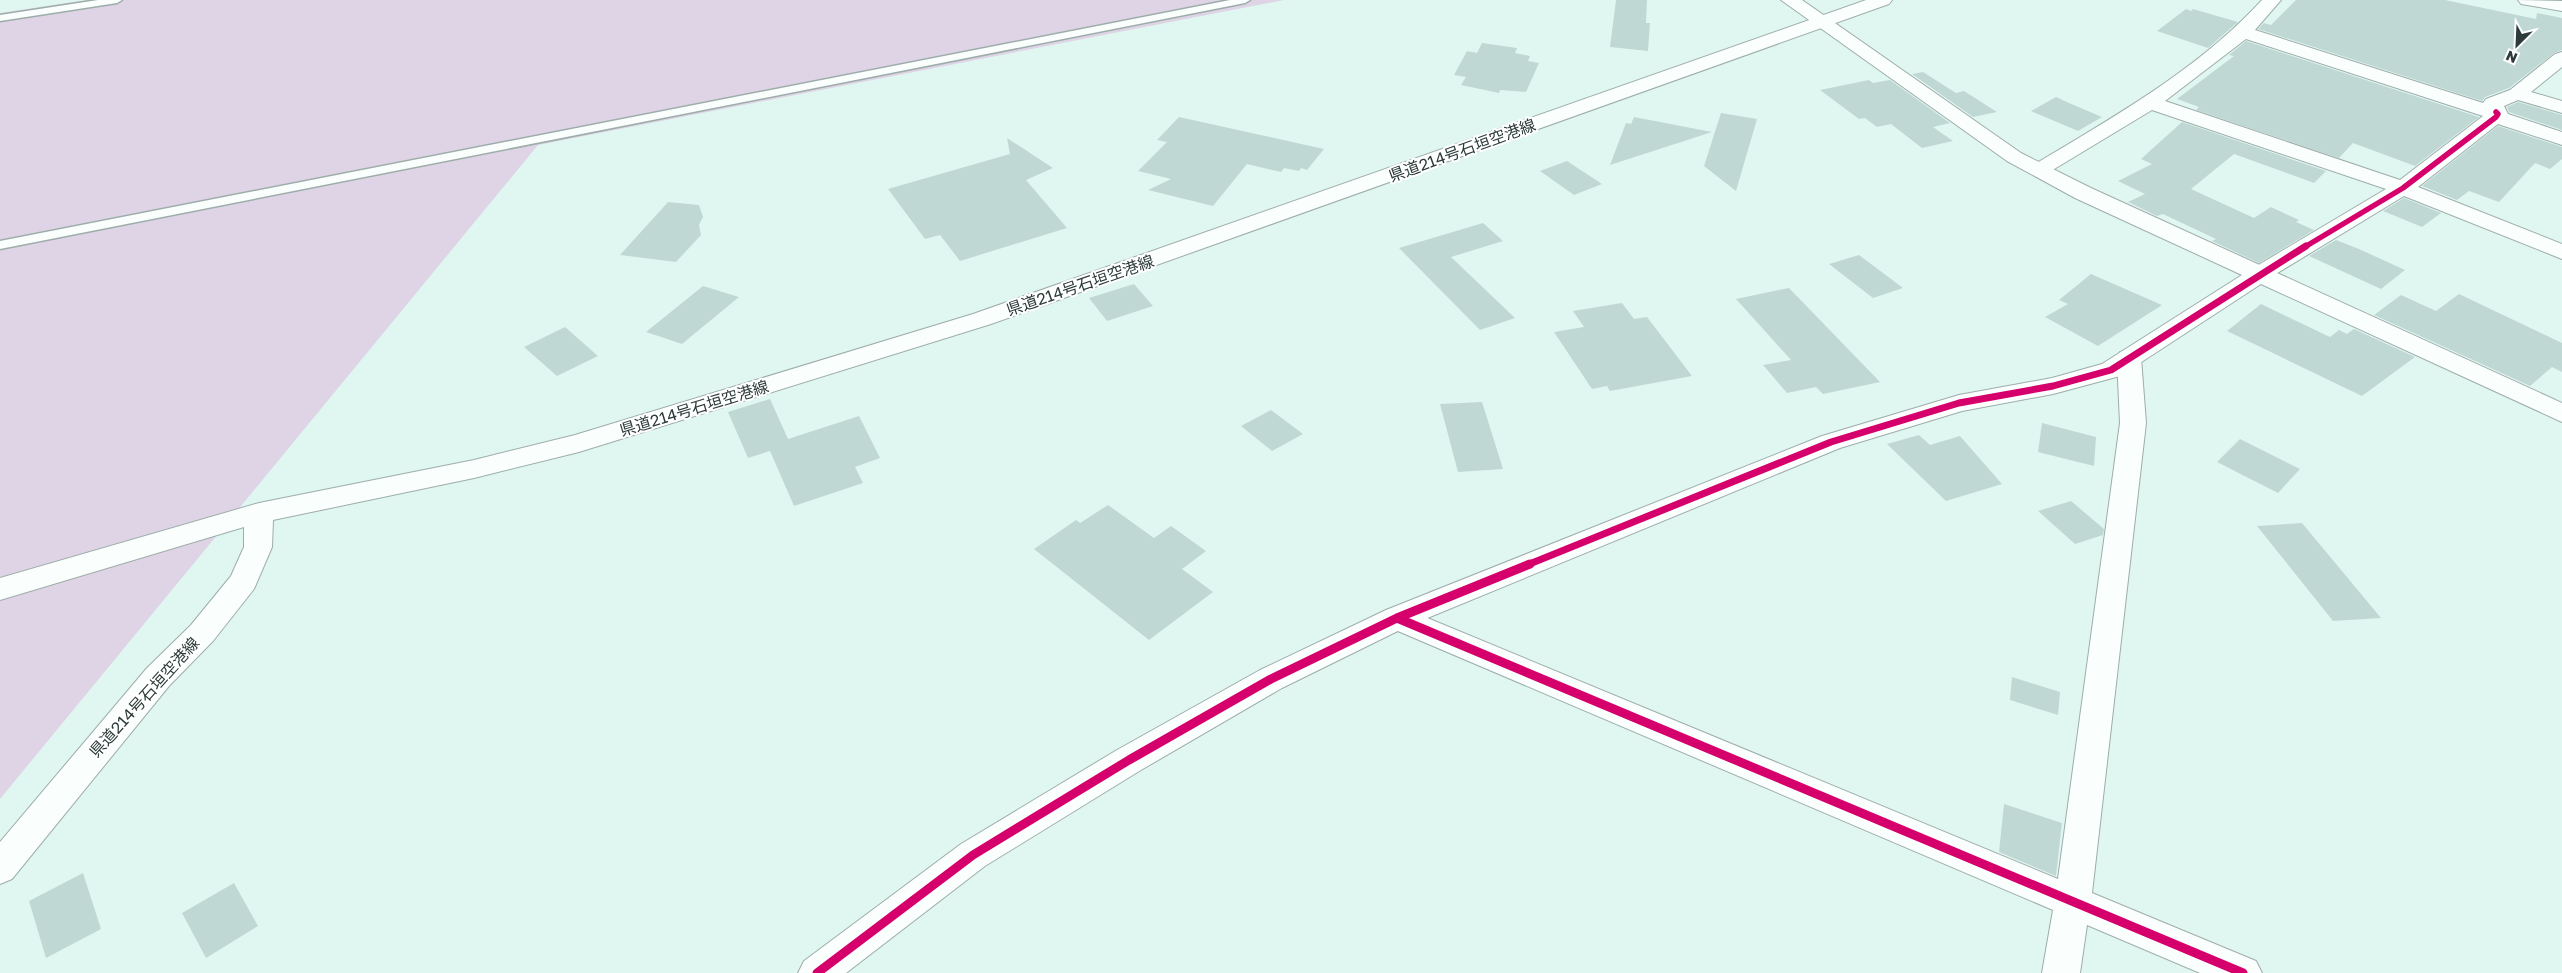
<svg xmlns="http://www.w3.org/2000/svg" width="2562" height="973" font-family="'Golos Text','Noto Sans JP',sans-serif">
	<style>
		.green { fill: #dfd4e5 }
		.building { fill: #c0d8d4 }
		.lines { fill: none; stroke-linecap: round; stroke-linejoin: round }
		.service-casing { stroke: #9dadaa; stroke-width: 3 }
		.minor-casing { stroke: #9dadaa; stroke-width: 2 }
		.tertiary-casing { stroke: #9dadaa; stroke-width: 2 }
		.secondary-casing { stroke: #9dadaa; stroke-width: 2 }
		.trunk-casing { stroke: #9dadaa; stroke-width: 2 }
		.service { fill: #fafefd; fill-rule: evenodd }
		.minor { fill: #fafefd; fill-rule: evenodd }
		.tertiary { fill: #fafefd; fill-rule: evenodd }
		.secondary { fill: #fafefd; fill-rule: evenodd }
		.trunk { fill: #fafefd; fill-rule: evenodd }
		.cycleway-far2-casing { stroke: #fff; stroke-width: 8 }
		.cycleway-far1-casing { stroke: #fff; stroke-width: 10 }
		.cycleway-casing { stroke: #fff; stroke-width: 12 }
		.cycleway-far2 { stroke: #d6006c; stroke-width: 5.5 }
		.cycleway-far1 { stroke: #d6006c; stroke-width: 7 }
		.cycleway { stroke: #d6006c; stroke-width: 9 }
		.labels { text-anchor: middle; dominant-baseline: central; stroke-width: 4; stroke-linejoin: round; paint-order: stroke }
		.street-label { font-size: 16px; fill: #2c3b39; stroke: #fff }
	</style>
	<rect width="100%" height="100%" fill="#e0f6f1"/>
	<path class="green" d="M87 0H1284L538 145 0 799V13Z"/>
	<path class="building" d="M1616 0H1647L1646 23H1650L1648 51 1610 47Z
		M2296 0H2445L2536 19 2537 13 2562 18V50L2554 53 2509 88 2485 97 2482 101 2258 29 2264 23 2271 25Z
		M2186 9 2191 11 2193 9 2238 22 2208 48 2157 31Z
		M2246 41 2479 117 2415 166 2353 143 2339 158 2196 110 2199 107 2177 99 2234 56 2229 55Z
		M1482 43 1517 48 1515 53 1530 56 1528 61 1539 63 1526 92 1500 90 1499 93 1461 85 1466 77 1454 75 1467 51 1477 53Z
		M1923 72 1956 93 1964 91 1997 112 1973 117 1912 74Z
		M1869 80 1873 83 1890 80 1950 123 1933 127 1953 141 1922 148 1891 124 1877 127 1865 118 1859 119 1820 90Z
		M2056 97 2069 103 2102 117 2078 131 2031 111Z
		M2518 102 2562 115V130L2509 112 2507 107Z
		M1721 113 1757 119 1736 191 1704 166Z
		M1179 117 1324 149 1307 170 1301 168 1299 171 1284 168 1281 172 1247 164 1213 206 1148 190 1171 179 1138 171 1167 142 1157 140Z
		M1634 117 1712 132 1610 165 1626 123 1631 124Z
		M2182 122 2326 171 2314 183 2234 154 2191 189 2254 218 2271 207 2299 220 2296 222 2314 230 2259 263 2212 241 2216 239 2163 214 2157 216 2128 202 2145 194 2118 181 2152 164 2141 159Z
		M2498 126 2562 147V159L2550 169 2535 163 2499 202 2469 191 2457 200 2422 186Z
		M1007 138 1053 168 1026 180 1067 228 960 261 940 235 925 239 888 189 1010 154Z
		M1567 161 1602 184 1574 195 1540 171Z
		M2404 198 2441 213 2422 227 2383 211Z
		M668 202 699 205 703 217 699 225 701 235 676 262 620 255Z
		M1483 223 1503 241 1451 257 1515 318 1480 330 1399 248Z
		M2336 240 2359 249 2405 270 2381 289 2309 256Z
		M1859 255 1903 288 1873 298 1829 264Z
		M2091 274 2162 305 2098 346 2045 317 2068 304 2059 300Z
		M1134 284 1153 306 1107 321 1089 298Z
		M703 286 739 297 682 344 646 332Z
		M1789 288 1880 382 1823 394 1816 387 1787 393 1763 365 1791 360 1736 299Z
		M2459 294 2562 343V372L2552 367 2530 386 2374 315 2401 295 2436 311Z
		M1622 303 1634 319 1647 317 1692 376 1610 391 1607 386 1592 389 1554 332 1584 327 1573 311Z
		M2261 304 2330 337 2339 330 2347 334 2354 329 2415 357 2362 396 2227 331Z
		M565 327 598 356 557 376 524 347Z
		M770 399 788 439 859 416 880 458 855 467 863 483 794 506 770 451 748 458 728 412Z
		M1482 402 1503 469 1458 472 1440 404Z
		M1271 410 1303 434 1272 451 1241 426Z
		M2042 423 2096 437 2094 466 2038 452Z
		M1919 435 1930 445 1960 436 2002 484 1946 501 1887 444Z
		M2240 439 2300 469 2278 493 2217 462Z
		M2071 501 2104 529 2103 535 2075 544 2038 511Z
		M1108 505 1154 538 1171 526 1206 551 1182 569 1213 592 1149 640 1034 549 1076 520 1080 523Z
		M2302 523 2381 618 2333 621 2257 526Z
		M2012 677 2060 692 2058 715 2010 700Z
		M2004 804 2062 823 2056 876 1999 852Z
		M83 873 101 929 46 958 29 901Z
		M234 883 258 926 206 958 182 913Z"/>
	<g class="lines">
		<defs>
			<path id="service" d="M98 0H122L117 3 0 21V15Z
				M1230 0H1250L1245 3 0 249V241Z"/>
			<path id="minor" d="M2262 0H2281L2255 30 2483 103 2486 99 2510 90 2555 54 2562 52V67L2531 92 2562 101V113L2518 100 2504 106 2508 114 2562 132V145L2498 124 2418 187 2562 244V259L2404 196 2266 280 2258 282 2250 280 2246 275 2250 270 2386 189 2152 110 2046 174 2039 176 2032 174 2028 170 2032 166C2113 117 2198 70 2262 0ZM2246 39 2483 116 2400 180 2165 101Z
				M2129 350 2138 352 2141 358 2146 423 2092 893 2256 961 2262 973H2200L2087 925 2080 973H2042L2053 910 1386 626 1382 618 1386 610 1397 607 1408 610 2058 879 2120 423 2117 358 2120 352Z"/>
			<path id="tertiary" d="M1781 0H1802L2021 153 2091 188 2562 403V422L2261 284 2120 376 2053 394 1962 411 1840 448 1408 626 1282 688 1141 770 985 866 846 973H798L804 961 961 844 1117 750 1260 670 1386 610 1822 436 1959 395 2052 378 2102 364 2242 275 2075 198 2007 161Z"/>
			<path id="secondary" d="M1866 0H1892L1889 4 991 324 579 452 474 478 273 520 272 547 254 589 213 641 169 686 12 879 0 884V842L147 668 191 625 231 576 244 547V527L0 600V578L259 503 474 460 575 435 973 314Z"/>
			<path id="trunk" d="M2518 0 2562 1V11L2521 4Z"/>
		</defs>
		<use href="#service" class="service-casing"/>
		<use href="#minor" class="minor-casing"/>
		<use href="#tertiary" class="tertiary-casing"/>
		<use href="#secondary" class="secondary-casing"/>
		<use href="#trunk" class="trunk-casing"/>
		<use href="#service" class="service"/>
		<use href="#minor" class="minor"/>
		<use href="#tertiary" class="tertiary"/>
		<use href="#secondary" class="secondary"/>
		<use href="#trunk" class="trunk"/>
		<defs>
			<path id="cycleway-far2" d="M2303 248 2403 188 2496 117 2498 114 2496 112"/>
			<path id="cycleway-far1" d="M1527 565 1831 442 1959 403 2053 386 2111 370 2306 246"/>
			<path id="cycleway" d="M1397 618 2243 973
				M817 973 973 855 1129 760 1271 679 1397 618 1530 564"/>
		</defs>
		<use href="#cycleway-far2" class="cycleway-far2-casing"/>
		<use href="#cycleway-far1" class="cycleway-far1-casing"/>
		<use href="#cycleway" class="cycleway-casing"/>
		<use href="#cycleway-far2" class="cycleway-far2"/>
		<use href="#cycleway-far1" class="cycleway-far1"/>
		<use href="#cycleway" class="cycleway"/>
	</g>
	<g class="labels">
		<g class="street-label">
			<text transform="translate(1462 150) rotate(-20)">県道214号石垣空港線</text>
			<text transform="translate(1080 285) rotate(-19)">県道214号石垣空港線</text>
			<text transform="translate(694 408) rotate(-17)">県道214号石垣空港線</text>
			<text transform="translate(144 697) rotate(-48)">県道214号石垣空港線</text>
		</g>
	</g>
	<g transform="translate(2517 45) rotate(204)" stroke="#ffffff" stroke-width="4" paint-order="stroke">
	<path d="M0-4L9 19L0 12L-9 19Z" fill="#2c3b39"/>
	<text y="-8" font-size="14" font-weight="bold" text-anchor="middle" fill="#2c3b39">N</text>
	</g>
</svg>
